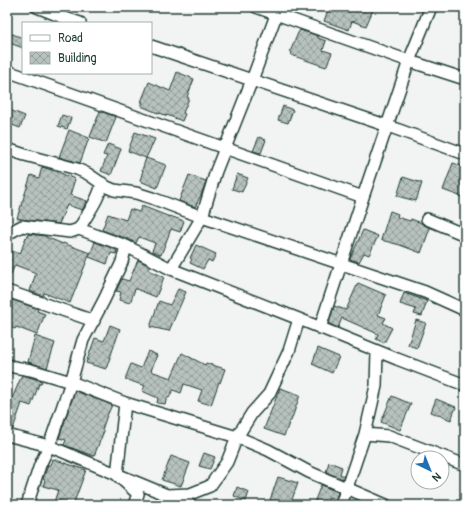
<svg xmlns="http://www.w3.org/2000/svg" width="472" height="512" font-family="Pangolin,sans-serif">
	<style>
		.building { fill: url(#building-cross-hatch); stroke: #1f3d34 }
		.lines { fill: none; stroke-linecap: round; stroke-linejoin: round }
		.street-casing { stroke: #1f3d34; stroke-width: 14 }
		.street { stroke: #fff; stroke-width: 11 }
	</style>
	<defs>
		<pattern id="building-cross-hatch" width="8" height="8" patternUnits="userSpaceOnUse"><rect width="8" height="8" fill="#b7c1bd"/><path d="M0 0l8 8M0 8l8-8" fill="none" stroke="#949e9a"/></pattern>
	</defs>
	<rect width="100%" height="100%" fill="#f2f3f3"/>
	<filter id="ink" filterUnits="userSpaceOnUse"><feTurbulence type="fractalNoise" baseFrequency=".025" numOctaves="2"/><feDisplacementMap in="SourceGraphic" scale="8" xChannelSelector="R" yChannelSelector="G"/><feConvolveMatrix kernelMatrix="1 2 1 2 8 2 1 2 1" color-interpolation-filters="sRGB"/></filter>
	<g filter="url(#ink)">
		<path class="building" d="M329 7H365L373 10 366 26 352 21 349 30 324 21Z
			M300 30 318 36V38L326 41 323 50 332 53 326 67 291 55 292 53 290 52 298 33Z
			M7 32 23 38V48L7 42Z
			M177 72 194 79 187 97 189 98 183 113 185 114 182 121 167 115V116L160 113V114L141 106 143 102H141L149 82 170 91Z
			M283 106 293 110 288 123 278 120Z
			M7 109 25 116 20 128 7 123Z
			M100 111 116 117 106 143 90 137Z
			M62 115 71 118 67 129 58 126Z
			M69 130 89 138 80 163 59 157Z
			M135 132 155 139 146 158 128 151Z
			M259 137 266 140 261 153 253 151Z
			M108 144 121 149 111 175 101 171 107 156 103 155Z
			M146 158 166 165 157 188 140 181 143 170H142Z
			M453 163 465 167V198L443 190Z
			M42 167 58 172 75 179 70 195 87 201 82 210 67 205 59 224 21 219 17 218 31 175 39 178Z
			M237 174 248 178 242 192 232 189Z
			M189 175 206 181 201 195 195 207 179 201Z
			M403 177 422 183 416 201 397 196Z
			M142 206 170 217V216L184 221 180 232 171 229 161 255 152 251 155 243 139 237 136 243 128 239 102 230 108 214 126 220 130 209 139 212Z
			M390 211 398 214 397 217 410 221 411 219 419 222 430 228 421 253 400 245 381 240Z
			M363 230 378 236 369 255 364 253 359 262 350 259Z
			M28 234 46 236V237L63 244V243L90 253 70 303 44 293 43 296 30 291 36 273 15 265 7 283V249L20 254 26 237 27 238Z
			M95 242 117 250 116 254 111 253 107 264 89 257Z
			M196 245 216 254 212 262 208 260 203 269 190 263 192 259 190 258Z
			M138 260 150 266 149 270 164 277 156 297 136 289H135L130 303 119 300 121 292 116 291 122 279 129 281Z
			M358 283 386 295 378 315 386 318 383 323 392 328 384 343 376 339 378 334 342 318 338 328 329 324 334 306 346 310Z
			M178 289 186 292 169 331 150 327 159 301 170 305Z
			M404 293 427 301 422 316 414 314 416 309 400 304Z
			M7 298 38 309 37 311 45 314 37 335 16 327 15 329 7 326Z
			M416 320 426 323 417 348 408 345Z
			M110 325 120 329 106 369 86 363 95 338 104 341Z
			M35 336 55 343 47 368 28 362Z
			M318 348 339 357 332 373 312 364Z
			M148 351 157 355 151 371 171 378 182 353 205 365 206 363 225 369 220 383 219 382 211 405 198 401 202 390 184 384 181 393 173 390 169 398H167L165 404 157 403 158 398 142 391 145 386 125 379 131 364 141 368Z
			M22 375 42 381 41 384H39L31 406 22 403 13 429 7 427V399L11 401Z
			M280 388 300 395 291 421H290L284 436 264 429Z
			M75 391 112 405 106 418 102 430 104 431 94 456 88 454 64 445 66 440 59 438Z
			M392 396 411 404 400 430 381 422Z
			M436 399 456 407 451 420 431 412Z
			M204 453 215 457 210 469 199 466Z
			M171 456 190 463 181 486 162 480Z
			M53 459 86 470 73 505H53L58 490 43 486 45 480 43 479 47 468 48 465H51Z
			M329 462 342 467 340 474 344 476 342 479 326 472Z
			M278 477 298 483 290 505H284L270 500Z
			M321 485 338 492 336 499 329 497 326 505H313Z
			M237 487 249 492 246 501 234 496Z"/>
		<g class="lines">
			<defs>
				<path id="street" d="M37 7 62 17 80 23
					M256 7 409 61 465 79
					M151 46 388 126 465 154
					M7 71 363 197
					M7 149 25 155 77 169 88 174 107 187 114 190 136 193 152 198 202 217 425 292 465 310
					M427 219 465 235
					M79 229 126 246
					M7 234 22 226 70 232 79 229C87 214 99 200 102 183
					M171 269 202 217 216 171 252 80 279 7
					M7 291 94 321
					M320 328 363 197 409 61 431 7
					M7 365 14 367 31 370 71 382 125 403 237 437 268 450 309 472 386 505
					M125 403 117 475 138 494 134 505
					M365 434 389 436 465 465
					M7 435 49 446 191 505
					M166 495 190 494 210 486 227 462 237 437 252 413 269 394 289 351 299 319
					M27 505 40 465 49 446 71 382 83 340 104 300 122 262 126 246 171 269 299 319 397 359 465 385
					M341 505 365 434 376 386 377 351"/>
			</defs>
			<use href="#street" class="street-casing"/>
			<use href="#street" class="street"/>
		</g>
	</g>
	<rect width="472" height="512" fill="none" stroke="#fff" stroke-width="24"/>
	<rect x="12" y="12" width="448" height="488" fill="none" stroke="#1f3d34" stroke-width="1.5" filter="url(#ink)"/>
	<rect x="22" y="22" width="130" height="52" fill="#ffffff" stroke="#a5b1ae"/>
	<rect x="30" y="35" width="20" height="6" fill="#ffffff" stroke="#a5b1ae"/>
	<text x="58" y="42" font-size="12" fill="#1f3d34">Road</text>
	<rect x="30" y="52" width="20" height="12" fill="url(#building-cross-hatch)" stroke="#a5b1ae"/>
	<text x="58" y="62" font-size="12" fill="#1f3d34">Building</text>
	<g transform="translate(430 470) rotate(137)"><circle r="19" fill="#ffffff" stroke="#a5b1ae"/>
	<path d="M0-3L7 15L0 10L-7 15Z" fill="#1f6fb2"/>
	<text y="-6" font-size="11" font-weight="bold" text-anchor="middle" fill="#1f3d34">N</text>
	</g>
</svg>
